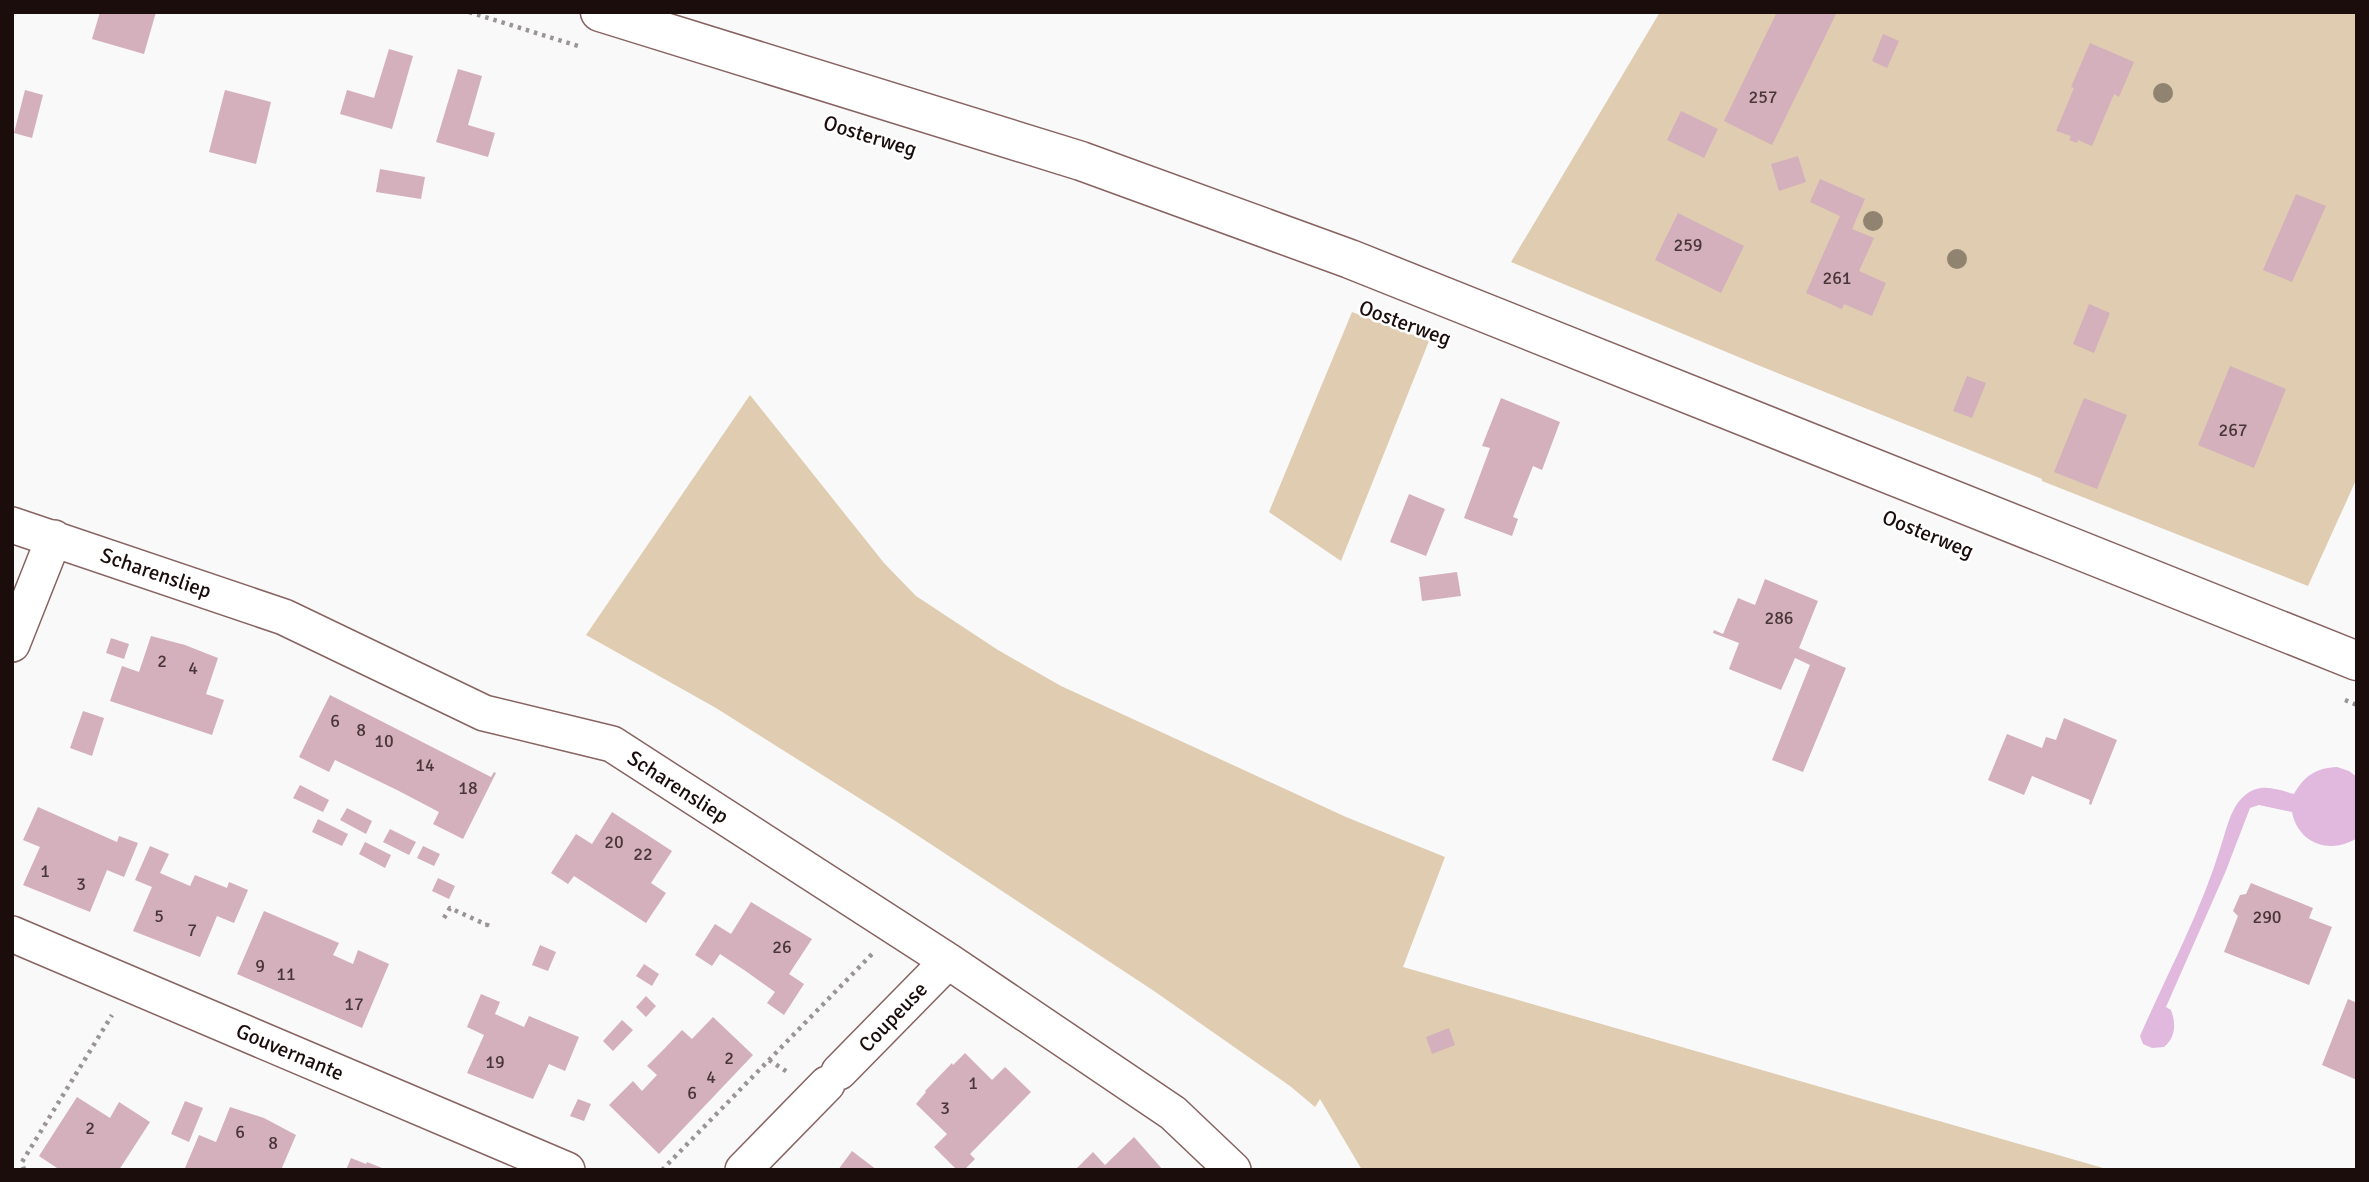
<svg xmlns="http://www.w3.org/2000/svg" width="2369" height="1182" font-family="Signika,sans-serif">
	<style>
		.green { fill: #dfccb1 }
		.water { fill: #e1b8de }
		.building { fill: #d4afbc }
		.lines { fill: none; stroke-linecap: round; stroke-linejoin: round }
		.street-casing { stroke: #876361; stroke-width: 38 }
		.secondary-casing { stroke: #876361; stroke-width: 41 }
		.path { stroke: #9a9594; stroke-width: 4.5; stroke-dasharray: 3.5 5; stroke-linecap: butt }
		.street { stroke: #fff; stroke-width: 35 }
		.secondary { stroke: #fff; stroke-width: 38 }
		.tree { fill: #908471 }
		.labels { text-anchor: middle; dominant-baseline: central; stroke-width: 5; stroke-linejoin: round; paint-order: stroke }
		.number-label { font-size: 18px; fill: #483638 }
		.street-label { font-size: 21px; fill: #1a0d0c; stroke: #fff }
	</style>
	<rect width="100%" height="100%" fill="#f9f9f9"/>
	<path class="green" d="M1660 12H2357V478L2308 586 2042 481V479L1760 366 1511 262Z
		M1352 312 1429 341 1341 561 1269 512Z
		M750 395 884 563 916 596 998 650 1061 686 1346 817 1445 857 1403 967 2110 1170H1362L1320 1099 1315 1107 1290 1086 1154 991 897 822 716 708 586 635Z"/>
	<path class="water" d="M2337 767 2349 771 2357 777V838C2331 855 2298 844 2292 812L2259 805 2250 808 2225 873 2166 1007 2171 1010C2176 1023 2176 1037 2164 1047L2152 1048 2143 1044 2140 1036C2167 974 2200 914 2220 849 2226 832 2230 808 2244 796 2260 782 2276 789 2294 794 2304 776 2316 768 2337 767Z"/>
	<path class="building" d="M100 12H156L144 54 92 39Z
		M1777 12H1837L1772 145 1724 121Z
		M1883 34 1899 41 1887 68 1872 61Z
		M2090 43 2134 62 2119 97 2114 94 2092 146 2078 140 2077 143 2069 140 2071 136 2056 131 2074 88 2071 87Z
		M389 49 413 56 392 129 340 114 347 90 374 98Z
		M458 69 482 76 468 125 495 133 488 157 436 142Z
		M25 90 43 95 32 138 14 133Z
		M225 90 271 102 256 164 209 152Z
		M1681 111 1718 129 1704 158 1667 140Z
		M1798 156 1806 182 1779 191 1771 164Z
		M380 169 425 177 421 199 376 192Z
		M1820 179 1865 199 1852 229 1874 238 1859 271 1886 283 1872 316 1844 304 1842 309 1806 293 1840 216 1810 202Z
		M2296 194 2326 206 2292 282 2263 270Z
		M1678 213 1744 246 1721 293 1655 260Z
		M2089 304 2110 313 2094 353 2073 344Z
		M2230 366 2286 389 2254 468 2198 445Z
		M1967 376 1986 383 1972 418 1953 411Z
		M1501 398 1560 422 1542 470 1533 466 1513 517 1518 519 1512 536 1464 518 1490 448 1482 446Z
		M2084 398 2127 415 2097 489 2054 472Z
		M1409 494 1445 509 1426 556 1390 542Z
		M1457 572 1461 596 1422 601 1419 577Z
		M1765 579 1818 601 1799 648 1846 668 1803 772 1772 760 1810 665 1795 658 1781 690 1729 669 1739 643 1713 633 1714 630 1723 634 1738 598 1755 605Z
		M151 636 185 645 218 658 206 694 224 700 212 735 110 701 122 666 139 672Z
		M111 638 129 644 124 659 106 653Z
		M330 695 491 777 494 772 496 773 463 839 433 824 439 812 397 790 335 760 329 772 299 757Z
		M83 711 104 718 92 756 70 748Z
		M2064 718 2117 740 2091 805 2089 804 2090 800 2032 776 2024 795 1988 780 2007 734 2042 748 2046 737 2056 740Z
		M300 785 329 800 323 812 293 798Z
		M38 807 117 842 119 836 138 843 124 877 107 870 90 912 23 885 40 847 23 840Z
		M347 808 372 821 366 834 340 820Z
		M612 812 672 851 651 883 666 893 646 923 574 876 568 884 551 873 576 834 592 844Z
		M318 819 348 834 342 846 312 832Z
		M390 829 416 842 409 855 383 842Z
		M365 842 391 855 385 868 359 854Z
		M150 846 169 854 160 873 190 886 195 875 227 888 229 882 248 890 234 923 217 916 200 957 133 931 152 887 135 880Z
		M423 846 440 854 434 866 417 858Z
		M438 878 455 886 449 899 432 891Z
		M2251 883 2313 908 2309 918 2332 927 2309 985 2224 952 2238 916 2233 911 2240 895 2246 894Z
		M751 902 812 939 789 974 804 984 784 1015 767 1003 775 992 747 972 720 954 712 966 695 955 715 924 731 934Z
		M264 911 339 943 333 955 353 964 358 950 389 964 362 1028 237 974Z
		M540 945 556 952 548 971 532 965Z
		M644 964 659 974 652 986 636 976Z
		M481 994 500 1002 495 1014 524 1027 529 1016 579 1037 565 1071 549 1064 533 1099 467 1073 484 1035 467 1027Z
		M646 996 656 1006 646 1017 636 1007Z
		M2348 999 2357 1003V1080L2322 1065Z
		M713 1017 753 1055 659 1154 609 1105 633 1081 642 1091 657 1075 647 1066 665 1048 682 1030 692 1039Z
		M622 1020 633 1030 613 1051 603 1041Z
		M1449 1028 1455 1045 1432 1054 1426 1037Z
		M965 1053 992 1080 1005 1067 1031 1092 970 1154 975 1159 964 1170H957L934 1147 947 1134 916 1104 926 1092 925 1091 952 1063 953 1065Z
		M77 1097 110 1118 119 1102 150 1122 119 1170H60L39 1156Z
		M578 1099 591 1104 584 1121 570 1116Z
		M185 1101 203 1108 189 1142 171 1134Z
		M230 1107 264 1118 296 1135 281 1170 185 1168 199 1135 216 1142Z
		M1134 1137 1163 1170H1075L1093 1152 1105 1165Z
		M852 1151 877 1170H838Z
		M351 1158 366 1164 367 1162 387 1170H346Z"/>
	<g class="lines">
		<defs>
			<path id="street" d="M12 525 284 617 484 713 612 744 948 961 1173 1113 1233 1170
				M12 644 54 538
				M12 934 567 1170
				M839 1072 948 961
				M743 1170 827 1084"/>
			<path id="secondary" d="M600 12 1081 161 1350 259 2357 661"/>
		</defs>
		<use href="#street" class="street-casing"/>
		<use href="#secondary" class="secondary-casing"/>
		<path class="path" d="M469 12 578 46
			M2345 700 2357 705
			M444 918 450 908 487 925 488 920
			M769 1060 789 1073
			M24 1170 22 1162 112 1015
			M662 1170 872 954"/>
		<use href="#street" class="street"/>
		<use href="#secondary" class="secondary"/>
	</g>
	<g class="tree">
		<circle cx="2163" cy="93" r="10"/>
		<circle cx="1873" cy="221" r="10"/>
		<circle cx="1957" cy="259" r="10"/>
	</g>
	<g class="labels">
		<g class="number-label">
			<text x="1763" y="97">257</text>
			<text x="1688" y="245">259</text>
			<text x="1837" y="278">261</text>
			<text x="2233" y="430">267</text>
			<text x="1779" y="618">286</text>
			<text x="162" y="661">2</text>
			<text x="193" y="668">4</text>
			<text x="335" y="721">6</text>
			<text x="361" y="730">8</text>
			<text x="384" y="741">10</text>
			<text x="425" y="765">14</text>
			<text x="468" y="788">18</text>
			<text x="614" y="842">20</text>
			<text x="643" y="854">22</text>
			<text x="45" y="871">1</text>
			<text x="81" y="884">3</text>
			<text x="159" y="916">5</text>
			<text x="2267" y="917">290</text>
			<text x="192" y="930">7</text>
			<text x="782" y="947">26</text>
			<text x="260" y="966">9</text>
			<text x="286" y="974">11</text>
			<text x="354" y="1004">17</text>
			<text x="729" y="1058">2</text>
			<text x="495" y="1062">19</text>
			<text x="711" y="1077">4</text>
			<text x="973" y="1083">1</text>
			<text x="692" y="1093">6</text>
			<text x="945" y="1108">3</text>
			<text x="90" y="1128">2</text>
			<text x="240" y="1132">6</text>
			<text x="273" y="1143">8</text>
		</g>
		<g class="street-label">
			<text transform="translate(870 136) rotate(17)">Oosterweg</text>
			<text transform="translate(1405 323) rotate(20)">Oosterweg</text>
			<text transform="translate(1928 534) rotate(22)">Oosterweg</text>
			<text transform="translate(156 573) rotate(19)">Scharensliep</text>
			<text transform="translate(678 787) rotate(33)">Scharensliep</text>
			<text transform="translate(893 1017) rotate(-46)">Coupeuse</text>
			<text transform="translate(290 1052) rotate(23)">Gouvernante</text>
		</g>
	</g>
	<rect width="2369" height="1182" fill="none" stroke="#1a0d0c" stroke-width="28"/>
</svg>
